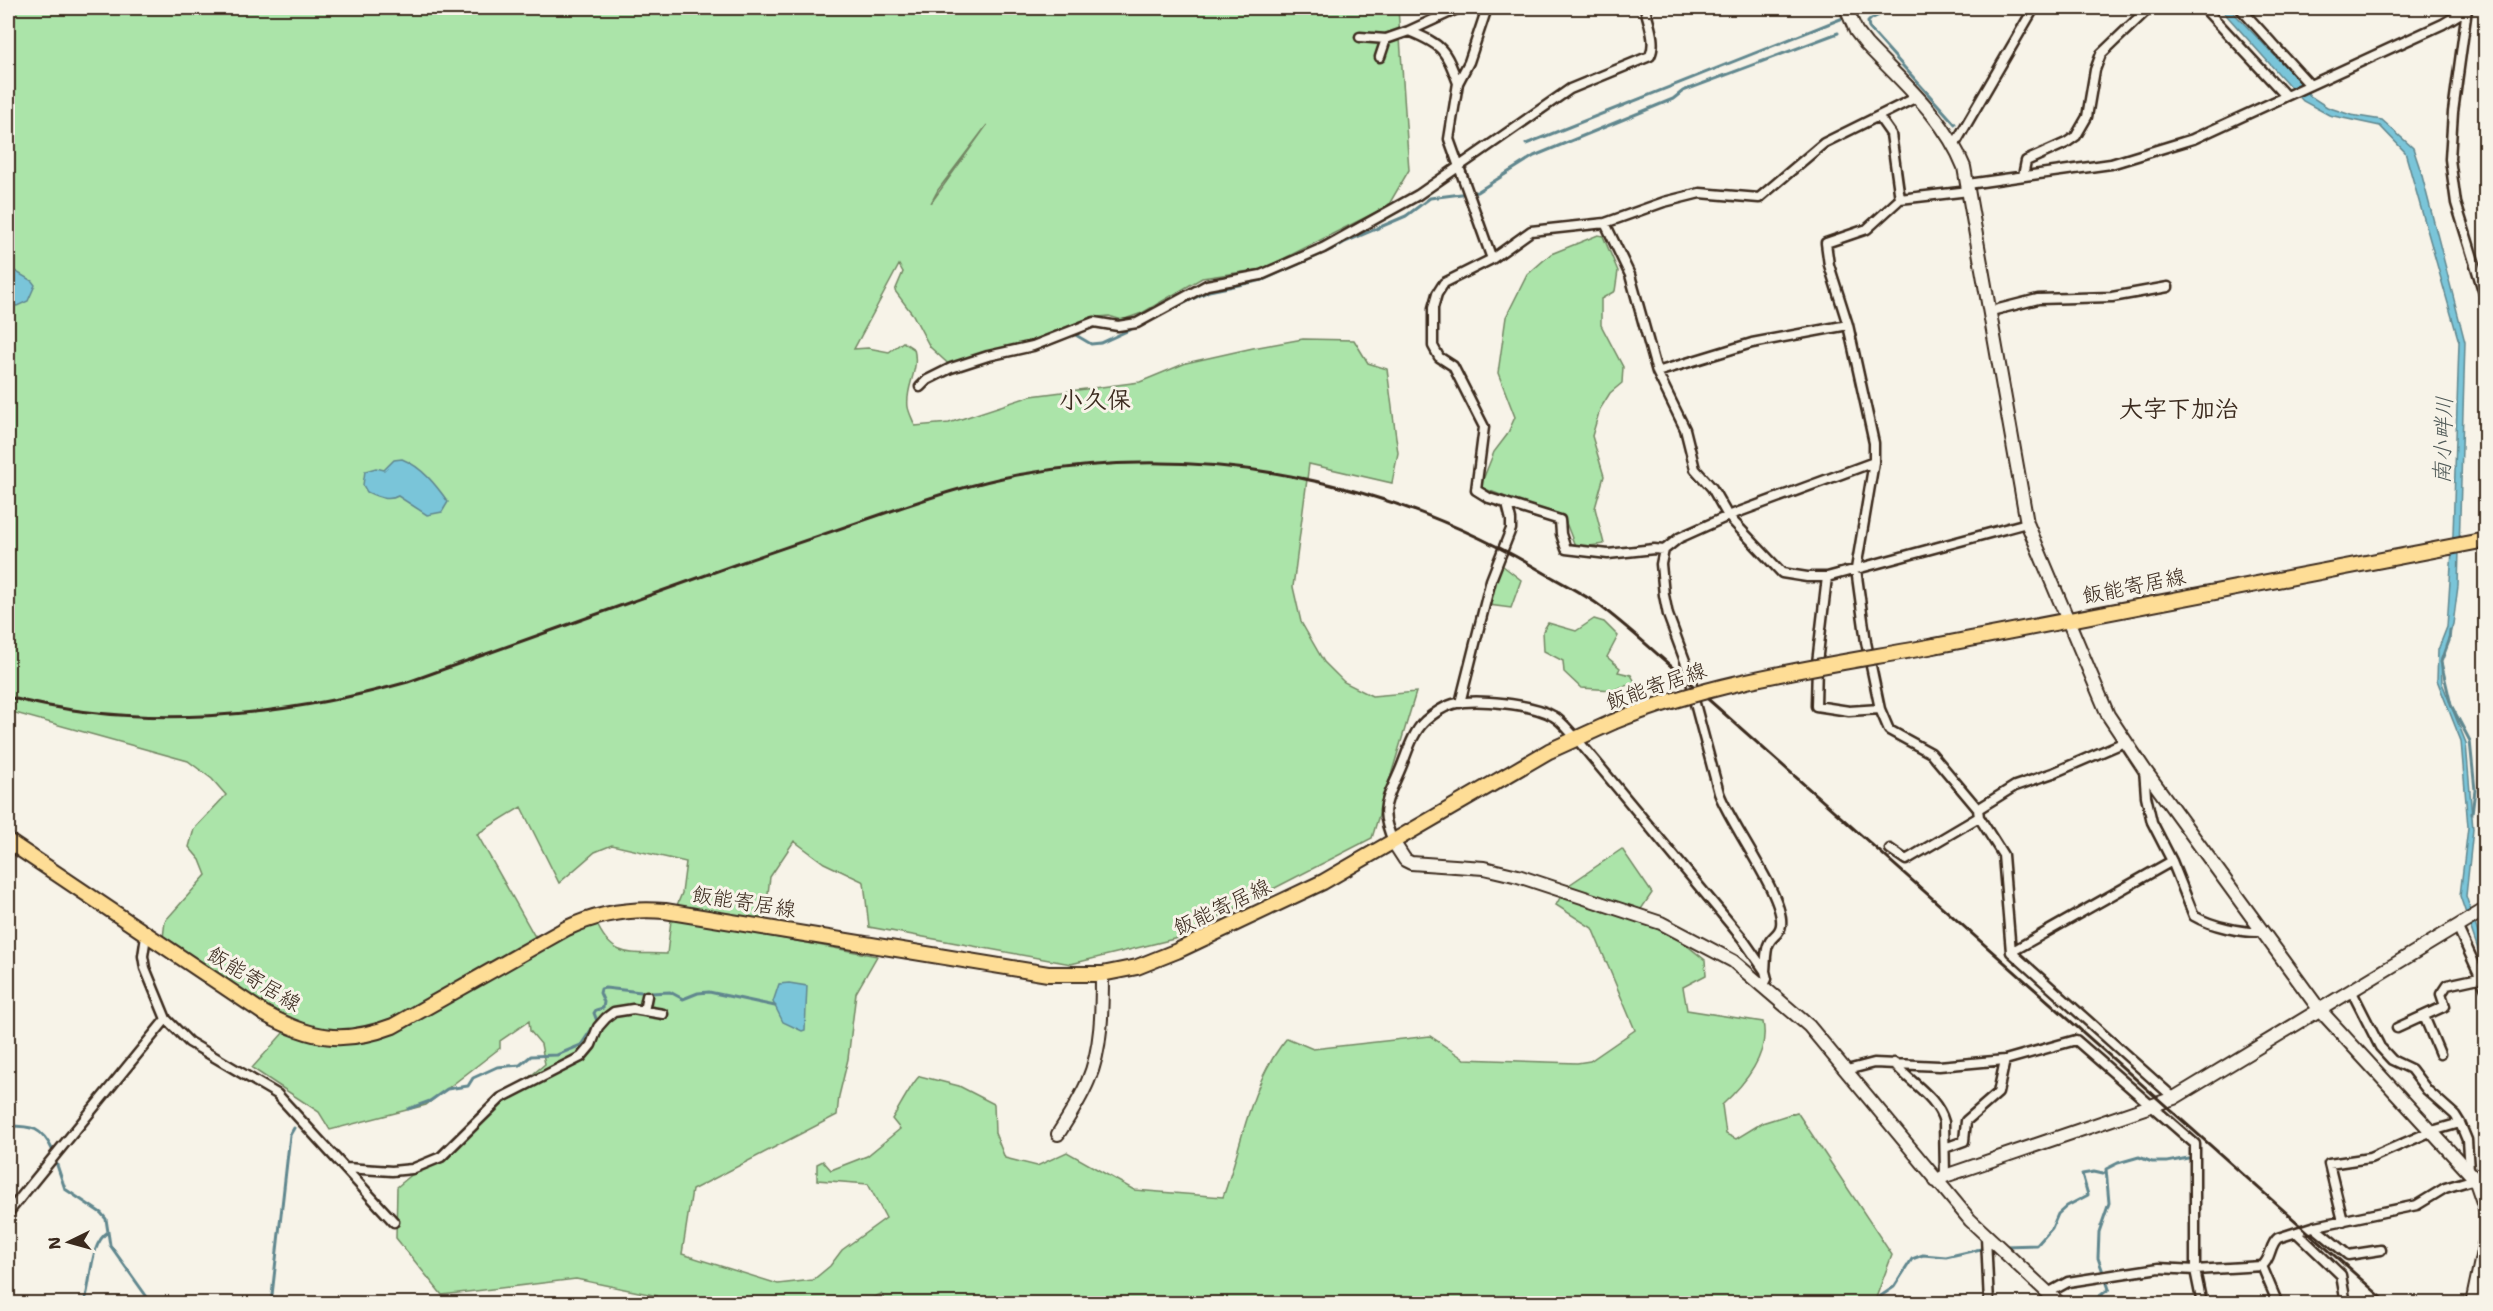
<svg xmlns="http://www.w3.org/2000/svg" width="2493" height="1311" font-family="'Shantell Sans','Klee One',sans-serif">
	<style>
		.green { fill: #abe4a9; stroke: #738764; stroke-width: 1.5; fill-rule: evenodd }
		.water { fill: #7ac5d9; stroke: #61878e; stroke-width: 1.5 }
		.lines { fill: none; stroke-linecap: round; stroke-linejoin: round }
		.stream { stroke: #61878e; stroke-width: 3 }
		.street-casing { stroke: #3b2a1e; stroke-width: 13 }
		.secondary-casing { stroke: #3b2a1e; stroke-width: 16 }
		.primary-casing { stroke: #3b2a1e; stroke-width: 18 }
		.street { stroke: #f7f3e8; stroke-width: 8 }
		.secondary { stroke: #f7f3e8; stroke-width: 12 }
		.primary { stroke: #fedd96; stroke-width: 14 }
		.rail { stroke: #3b2a1e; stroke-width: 3 }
		.primary-bridge-casing { stroke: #3b2a1e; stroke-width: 18; stroke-linecap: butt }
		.primary-bridge { stroke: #fedd96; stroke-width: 14 }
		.labels { text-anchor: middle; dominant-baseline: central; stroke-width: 6; stroke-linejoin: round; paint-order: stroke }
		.street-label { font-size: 21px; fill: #3b2a1e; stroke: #f7f3e8 }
		.water-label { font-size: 22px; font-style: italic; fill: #4e5856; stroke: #f7f3e8 }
		.quarter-label { font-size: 24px; font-weight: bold; fill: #3b2a1e; stroke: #f7f3e8 }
	</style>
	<rect width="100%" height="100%" fill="#f7f3e8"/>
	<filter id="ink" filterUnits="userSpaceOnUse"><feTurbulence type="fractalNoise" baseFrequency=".0167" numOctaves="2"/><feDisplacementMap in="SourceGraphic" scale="12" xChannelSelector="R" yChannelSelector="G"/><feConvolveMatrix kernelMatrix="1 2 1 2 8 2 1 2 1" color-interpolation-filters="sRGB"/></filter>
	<g filter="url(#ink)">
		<path class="green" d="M8 8H1398L1409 170 1388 206 1263 269 1202 278 1142 313 1122 320 1109 316 1088 318 956 371 930 347 913 315 895 291 903 272 899 265 854 349 868 348 889 352 903 342 914 349C920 371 905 386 908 407 909 413 913 420 915 426L949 423 1031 396 1140 382 1186 363 1253 348 1303 339 1354 340 1368 363 1387 369 1398 453 1392 483 1309 464 1293 587 1301 622 1324 662 1344 682 1372 696 1416 692 1372 838 1178 938 1071 964 869 927 864 882 824 863 794 841 770 877 763 935 877 956 856 993 848 1059 839 1096 837 1115 692 1190 682 1254 778 1284 813 1280 830 1266 842 1250 886 1218 868 1184 817 1180V1164L823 1161 831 1170 867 1156 900 1129 892 1119C898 1110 914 1079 920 1076L959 1086 994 1104 995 1133 1005 1158 1037 1166 1067 1152 1134 1190 1223 1197C1243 1143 1249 1084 1287 1038L1313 1049 1430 1036 1464 1059 1577 1063 1590 1061 1635 1030 1592 928 1556 905 1566 887 1622 849 1652 893 1641 909 1705 960 1706 975 1683 987 1687 1010 1763 1022C1770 1054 1745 1084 1722 1105L1726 1134 1736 1139 1762 1123 1797 1112 1892 1255 1874 1303 887 1304 881 1294 872 1298 876 1304H578L579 1296H658L576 1279 442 1295 396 1238 397 1187 545 1064 541 1044 530 1031 529 1021 500 1041V1048L426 1105 330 1130 319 1112 252 1068 292 1023 163 938 165 921 206 875 200 860 189 847 194 829 226 795 212 779 188 761 8 711ZM987 125 931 203 938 190ZM521 807 559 883 595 852 612 845 686 862 682 893 671 920 667 954C630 952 613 960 596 922L557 942 534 935 477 834Z
			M1598 235 1603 236 1618 271 1615 291 1601 299V325L1623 367 1622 383 1610 393 1600 409 1592 436 1604 476 1595 508 1604 544 1590 546H1575L1565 520 1480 487 1494 452 1507 435 1515 417 1498 373 1506 317 1527 275 1551 254Z
			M1503 566 1521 580 1511 608 1489 605 1498 568Z
			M1594 619 1604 622 1618 636 1607 657 1620 668 1618 672 1631 675 1635 682 1614 690 1581 688 1564 672 1563 661 1544 651 1543 631 1548 623 1576 631Z"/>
		<path class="water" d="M2220 8H2229L2300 82 2310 96 2327 107 2351 115 2382 120 2413 148 2421 172 2465 342 2458 586 2453 624 2441 659 2442 683 2466 743 2473 829 2466 896 2485 954V970L2460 896 2468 827 2461 741 2437 680 2438 650 2447 627 2453 535 2459 342 2405 152 2380 126 2329 115 2303 101Z
			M8 267 32 281 35 285 28 301 17 306 8 304Z
			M402 459C422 467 436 485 448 502L442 512 427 515 398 496C388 502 376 496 367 492L363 485 365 471 376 468 384 470 394 460Z
			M789 983 807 986 805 1030 802 1031 783 1022 773 1002 779 984Z"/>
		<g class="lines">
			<path class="stream" d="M1894 8 1871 19 1868 22 1869 28 1955 124
				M1855 12 1863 8
				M1526 144 1843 18
				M1152 319 1209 291 1263 280 1335 248 1345 242 1406 216 1430 198 1477 192 1534 156 1673 99 1683 91 1838 33
				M1074 334 1091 344 1101 343 1138 326
				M1034 350 1063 339
				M2450 630 2449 641 2441 662 2451 705 2470 741 2475 790 2472 814
				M408 1109 430 1101 447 1089 468 1086 473 1078 497 1067 520 1065 531 1056 557 1055 581 1045 597 1021 594 1013 596 1010 603 1008 604 1002 600 993 601 989 605 988 650 993 670 992 683 999 698 993 709 992 775 1006
				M8 1126C32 1126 42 1127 53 1151
				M56 1162 65 1189 101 1213 106 1219 110 1245 152 1304
				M2004 1246 2037 1245 2052 1228 2058 1214 2067 1206 2088 1195 2082 1174 2094 1172 2103 1174 2106 1172
				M84 1304C92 1282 89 1244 108 1232
				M271 1304 290 1135 294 1128
				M1869 1304 1894 1287 1912 1259 1923 1255 1946 1257 1985 1248
				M2089 1304 2109 1289 2098 1258 2099 1232 2109 1203 2106 1169 2118 1163 2139 1157 2152 1162H2167L2188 1158"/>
			<defs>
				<path id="street" d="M1487 8 1469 62 1458 83 1449 139 1492 259
					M2204 8 2286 96
					M2240 8 2309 84
					M2467 9 2453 112 2450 159 2456 203 2486 300
					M1409 31C1443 45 1445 49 1458 83
					M1360 37 1386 39 1409 31 1459 8
					M1380 57 1386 39
					M1879 117 1891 134 1900 199
					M1955 144 2034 8
					M2023 176 2026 161 2066 143 2076 136 2087 117 2095 70 2101 54 2149 8
					M1968 184 2111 164 2193 139 2443 24 2469 8
					M1605 223 1630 275 1657 372 1685 429 1695 469 1712 488 1728 516 1782 573 1807 577H1827L2027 523
					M1991 311 2038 299 2112 297 2168 287
					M1657 372 1752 343 1848 325
					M920 387 927 380 951 368 988 356 1033 346 1094 322 1118 326 1137 323 1207 285 1261 275 1323 248 1418 195 1570 89 1650 56C1657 42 1648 22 1645 8
					M1874 462 1856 569 1866 642 1880 709 1889 730 1931 753 1978 809 1979 817 2003 855 2011 952 2174 1098
					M1664 550 1654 549 1608 554 1566 549 1561 534 1560 520 1489 498 1476 490 1484 427 1453 366 1439 357 1433 346V308L1437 294 1444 283 1492 259 1531 231 1605 223 1664 202 1700 193 1759 198 1824 143 1917 97
					M1827 577 1817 663 1816 706 1849 711 1880 709
					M1460 703 1491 580 1511 529V520L1507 504
					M2144 769 2146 796 2152 822 2172 861 2194 916C2211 926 2242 933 2262 932
					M1978 809 2015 786 2053 773 2125 742
					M1394 843C1378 808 1386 803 1400 770 1407 754 1412 733 1425 721 1433 714 1443 707 1453 704 1475 698 1533 704 1553 716 1562 721 1569 731 1576 738L1742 938 1765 971 1767 979 1764 985
					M1890 849 1906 860 1979 817
					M2457 926 2486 989
					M146 936 143 956 145 968 166 1019 189 1042 277 1094 394 1222
					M2011 952 2172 861
					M1765 971C1766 963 1765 950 1769 943 1772 936 1780 934 1781 925 1785 897 1730 824 1719 793L1693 696 1691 677 1668 615 1664 595 1661 564 1664 550 1679 538 1728 516 1874 462V443L1848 325 1829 265 1826 243 1867 229 1900 199 1969 191
					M2351 990 2380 1047 2392 1060 2411 1069 2427 1090 2455 1115 2460 1123 2467 1140 2469 1171
					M644 1011 647 996
					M2424 1016 2440 1054
					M2397 1028 2445 1006 2441 994 2447 985 2479 978
					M1894 1063C1910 1083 1937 1096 1944 1122L1945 1176
					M1847 1070 1874 1063 1939 1066 2005 1060 2076 1040 2195 1144V1270L2202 1304
					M1945 1148 1964 1141 1966 1121 1998 1093 2005 1060
					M346 1168 392 1171 412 1169 441 1157 501 1098 581 1057 591 1045 598 1027 606 1018 614 1012 633 1009 663 1014
					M8 1213 166 1019
					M2343 1221 2329 1164 2370 1158 2432 1131 2460 1123
					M2314 1227 2348 1255 2381 1250
					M2297 1233 2341 1275 2346 1304
					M1986 1236 1989 1304
					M2262 1266 2278 1304
					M2048 1293 2068 1282 2159 1268 2195 1270 2262 1266C2272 1258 2269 1245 2278 1238L2316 1226 2417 1205 2445 1188 2475 1179"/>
				<path id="secondary" d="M1846 8 1856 31 1866 44C1903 83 1944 117 1964 167L2027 523 2108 715 2144 769 2319 1009 2475 1179 2486 1211
					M1394 843 1405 860 1411 863 1484 868 1518 876 1661 923 1733 961 1809 1026 1970 1220 2060 1304
					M1058 1134C1069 1117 1080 1100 1088 1081 1102 1049 1102 1008 1102 974
					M1936 1181 1945 1176 2174 1098 2486 909
					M2472 1304 2486 1237"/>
				<path id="primary" d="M1934 646 2486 540
					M8 841 265 1014C311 1039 343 1045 393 1026L567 928C599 913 630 908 665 911L1048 974H1102L1137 967 1177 951 1323 882 1549 751 1613 722"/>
			</defs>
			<use href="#street" class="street-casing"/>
			<use href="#secondary" class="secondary-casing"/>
			<use href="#primary" class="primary-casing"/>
			<use href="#street" class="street"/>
			<use href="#secondary" class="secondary"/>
			<use href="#primary" class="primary"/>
			<path class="rail" d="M8 697C139 731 279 718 408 682 517 643 625 604 734 565 786 547 838 529 891 511 932 497 974 483 1017 475 1201 441 1389 479 1548 575 1564 584 1581 593 1596 603 1629 627 1660 657 1691 684L2389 1304"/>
			<defs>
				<path id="primary-bridge" d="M1613 722C1715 680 1826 666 1934 646"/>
			</defs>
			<use href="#primary-bridge" class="primary-bridge-casing"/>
			<use href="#primary-bridge" class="primary-bridge"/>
		</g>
	</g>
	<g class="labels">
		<g class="street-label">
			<text transform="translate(2134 586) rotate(-11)">飯能寄居線</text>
			<text transform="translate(1656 686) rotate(-19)">飯能寄居線</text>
			<text transform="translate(744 902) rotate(9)">飯能寄居線</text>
			<text transform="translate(1222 907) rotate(-25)">飯能寄居線</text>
			<text transform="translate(254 979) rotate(31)">飯能寄居線</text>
		</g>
		<g class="water-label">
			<text transform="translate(2443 440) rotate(-88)">南小畔川</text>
		</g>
		<g class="quarter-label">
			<text x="1095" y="400">小久保</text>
			<text x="2179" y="409">大字下加治</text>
		</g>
	</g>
	<rect width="2493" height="1311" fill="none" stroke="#f7f3e8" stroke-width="30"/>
	<rect x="15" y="15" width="2463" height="1281" fill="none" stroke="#3b2a1e" stroke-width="2" filter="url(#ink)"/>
	<g transform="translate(69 1242) rotate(265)" stroke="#f7f3e8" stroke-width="4.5" paint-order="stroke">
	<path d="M0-4.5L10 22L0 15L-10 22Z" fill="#3b2a1e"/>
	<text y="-9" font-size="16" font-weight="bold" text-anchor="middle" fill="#3b2a1e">N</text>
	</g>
</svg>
